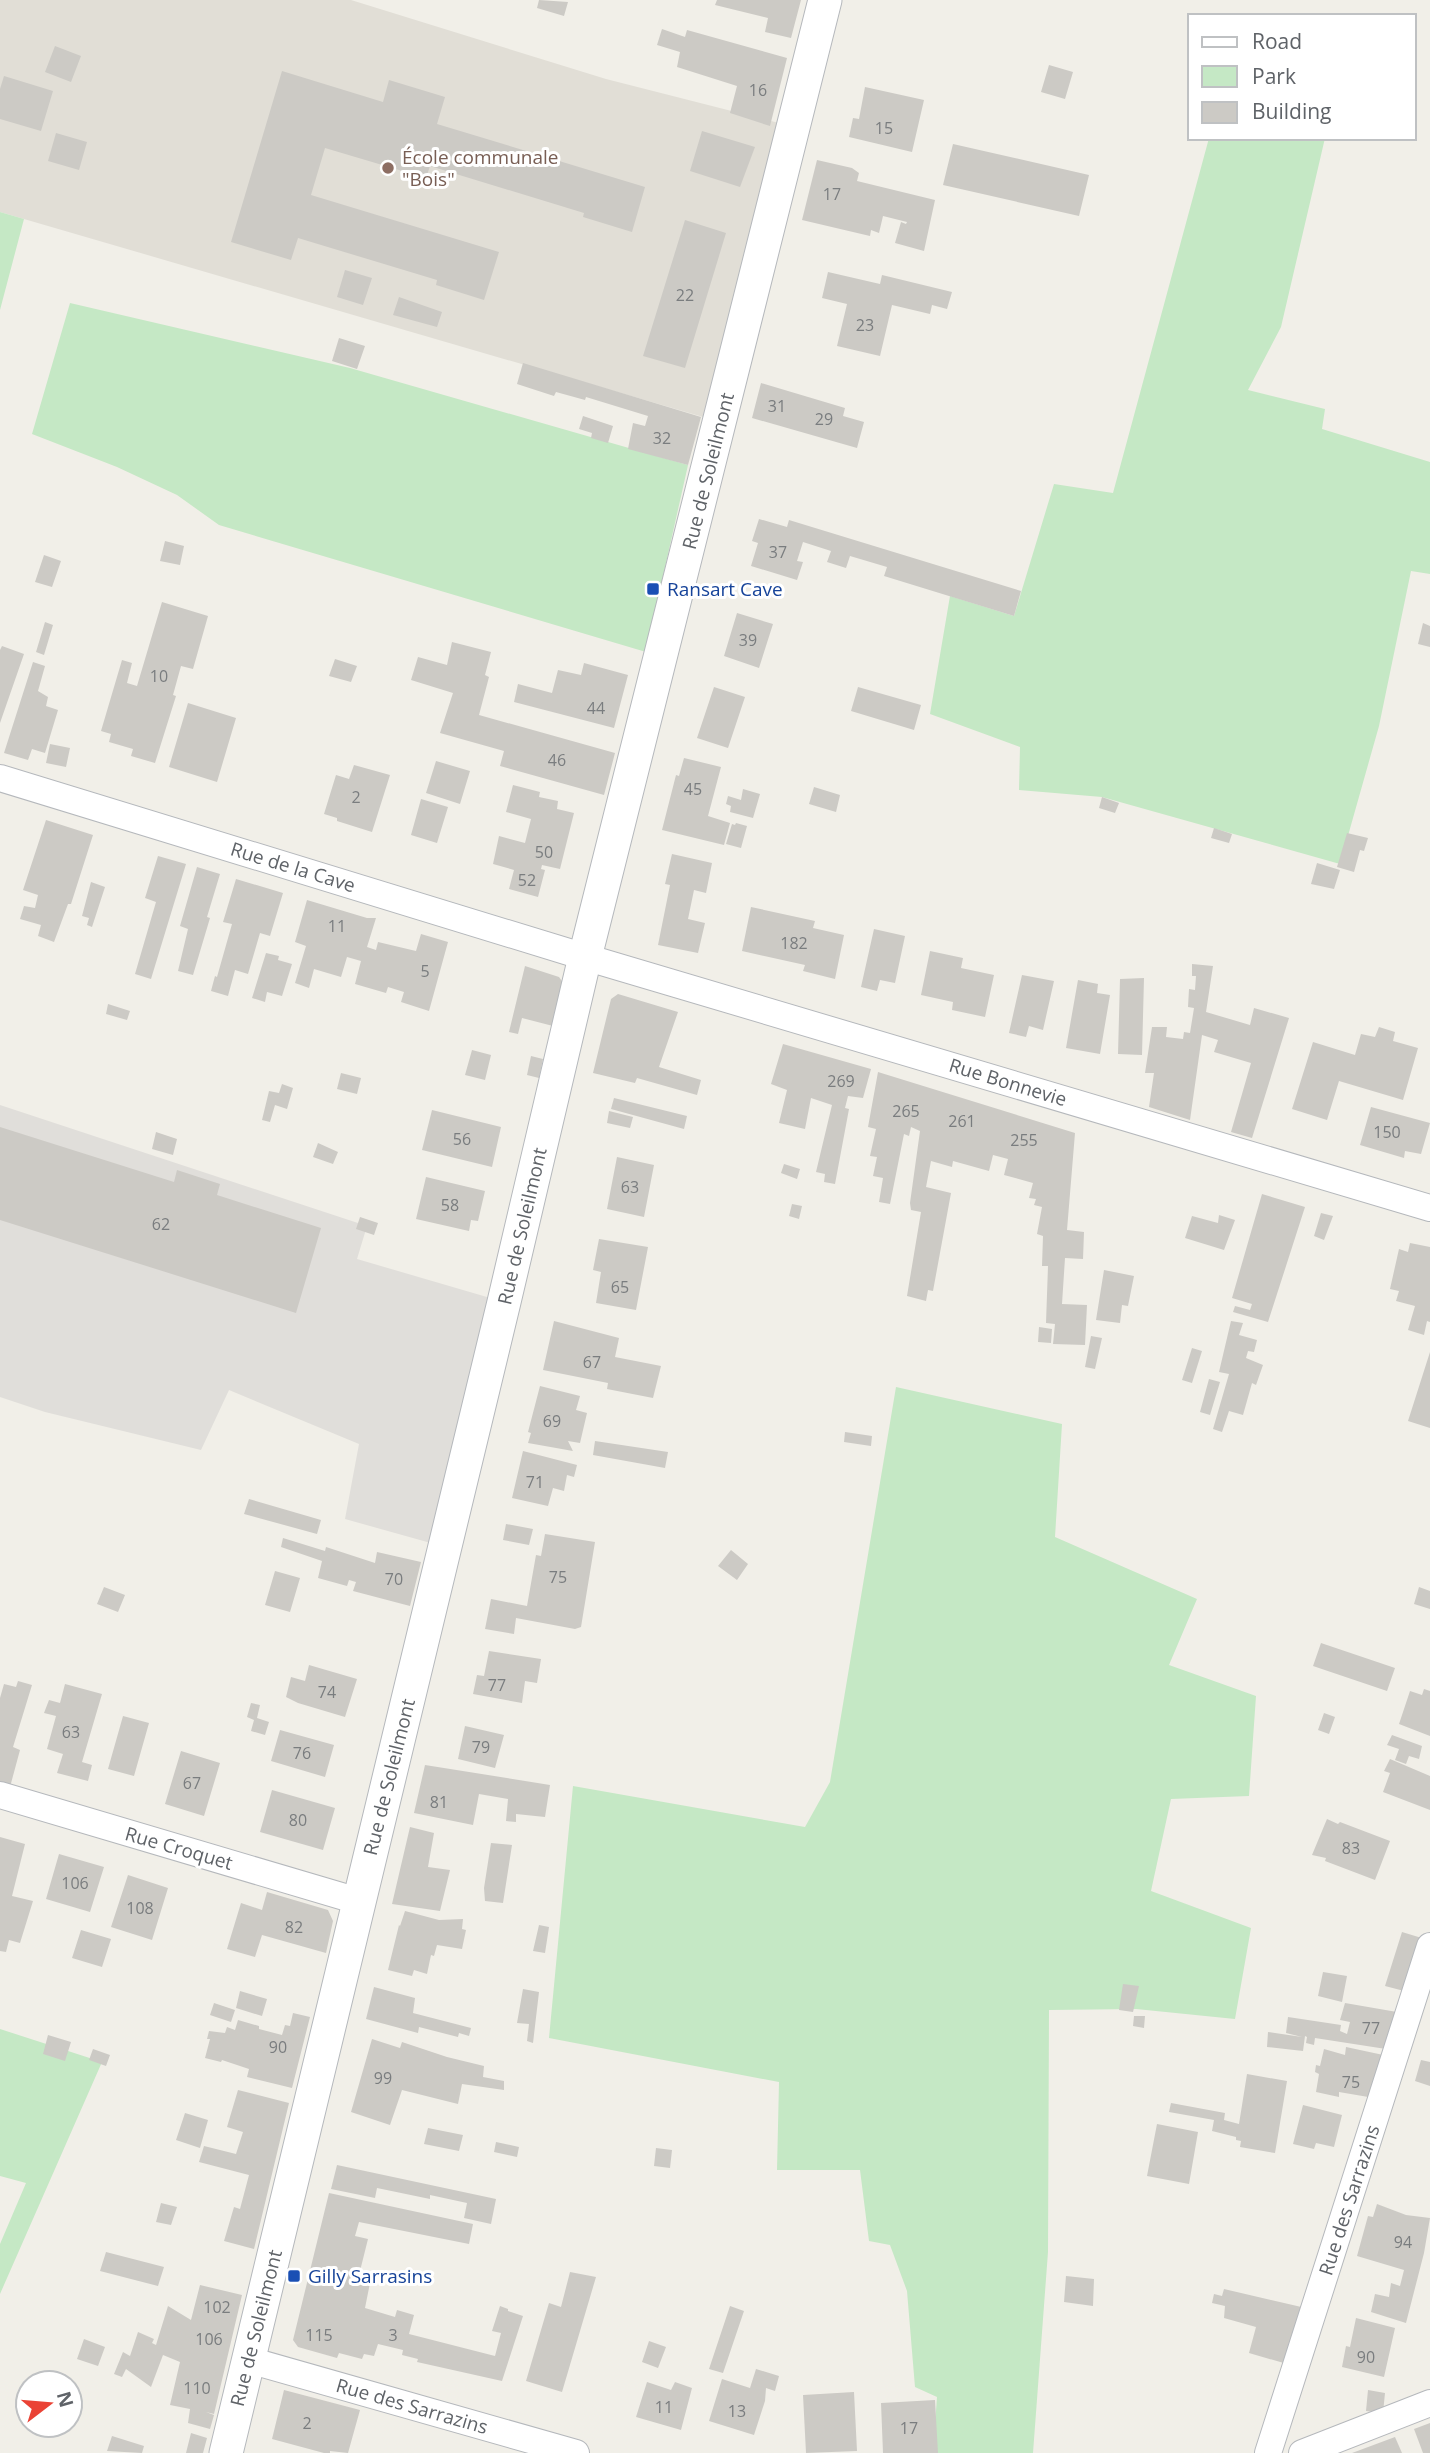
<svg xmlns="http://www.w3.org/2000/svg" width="1430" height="2453" font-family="'Open Sans',sans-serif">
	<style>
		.industrial { fill: #e0deda }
		.education { fill: #e1ded6 }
		.green { fill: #c5e8c5 }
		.building { fill: #cccac5 }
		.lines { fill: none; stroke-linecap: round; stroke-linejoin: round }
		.minor-casing { stroke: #b5b8bc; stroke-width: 28 }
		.tertiary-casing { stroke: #b5b8bc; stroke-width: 35 }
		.minor { stroke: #fff; stroke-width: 26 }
		.tertiary { stroke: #fff; stroke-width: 33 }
		.education-dot { fill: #8d6e63; stroke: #fff; stroke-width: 2.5 }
		.transit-dot { fill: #1a4fb4; stroke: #fff; stroke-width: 2.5 }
		.labels { text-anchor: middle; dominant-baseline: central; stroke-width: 6; stroke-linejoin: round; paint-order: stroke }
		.number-label { font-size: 16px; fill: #7a7d7f }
		.education-label { font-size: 19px; fill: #785e54; stroke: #fff; text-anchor: start }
		.street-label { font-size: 19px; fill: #5f6368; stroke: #fff }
		.transit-label { font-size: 19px; fill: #164399; stroke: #fff; text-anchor: start }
	</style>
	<rect width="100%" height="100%" fill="#f1efe8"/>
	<path class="industrial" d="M0 1105 367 1226 357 1259 504 1302 445 1547 345 1519 359 1444 229 1390 201 1450 45 1412 0 1397Z"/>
	<path class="education" d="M0 0H351L606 79 787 125 710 419 0 212Z"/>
	<path class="green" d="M1209 138H1325L1281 327 1248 390 1325 409 1322 429 1430 462V574L1411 571 1379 726 1340 864 1102 797 1019 790 1020 747 930 714 950 596 1014 616 1054 484 1113 493Z
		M0 212 24 219 0 310Z
		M70 303 350 368 688 465 646 652 219 525 177 495 117 467 32 434Z
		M896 1387 1062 1424 1055 1537 1197 1599 1169 1665 1256 1696 1249 1796 1171 1799 1151 1891 1251 1928 1235 2019 1136 2009 1049 2010 1048 2252 1033 2453H933L937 2397 915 2387 907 2291 890 2245 869 2241 860 2170H777L779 2082 549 2038 573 1786 805 1827 830 1782Z
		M0 2029 102 2062 0 2294V2244L26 2183 0 2176Z"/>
	<path class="building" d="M539 0 568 2 564 16 537 8Z
		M717 0H801L791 38 765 32 768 18 715 5Z
		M662 29 685 37 687 30 787 58 770 126 730 113 737 86 677 67 680 52 657 45Z
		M55 46 81 56 71 82 45 72Z
		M1049 65 1073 72 1065 99 1041 92Z
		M282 71 383 102 389 80 445 97 437 124 645 187 632 232 583 217 584 213 430 166 426 178 325 148 311 195 499 252 484 300 436 285 437 280 298 238 291 260 231 242Z
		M4 76 53 91 41 131 0 119V89Z
		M865 87 924 100 912 152 849 137 853 118 859 119Z
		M702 131 755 147 740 187 690 171Z
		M56 133 87 142 79 170 48 161Z
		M953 144 1089 175 1079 216 943 185Z
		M817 160 852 168 859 173 857 181 935 200 924 251 895 243 901 222 906 224 907 222 883 216 879 233 871 230 870 236 802 220Z
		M685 220 726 233 685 368 643 356Z
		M345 270 372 278 363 305 337 297Z
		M828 272 880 284 882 275 952 292 947 309 932 305 930 314 892 305 880 356 837 346 847 304 822 298Z
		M399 297 442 312 437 327 393 315Z
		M339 338 365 346 357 369 332 361Z
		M523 363 701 417 688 465 628 449 633 423 645 426 648 416 586 397 585 400 556 392 554 396 517 384Z
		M761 383 845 408 843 416 864 422 857 448 752 418Z
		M583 416 613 426 608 443 591 438 592 433 579 429Z
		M759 519 787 527 789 520 1021 591 1014 616 884 576 887 567 850 556 846 568 827 562 831 551 803 542 797 561 803 562 797 580 751 566 758 543 752 541Z
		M165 541 184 546 180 565 160 561Z
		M44 555 61 561 52 587 35 582Z
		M162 602 208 616 193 669 181 666 173 695 176 696 155 763 131 756 133 749 109 742 111 734 101 731 122 660 132 663 127 683 137 686Z
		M737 613 773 624 759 668 724 656Z
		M45 622 53 625 44 655 36 652Z
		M1423 623 1430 626V647L1418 644Z
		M452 642 491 652 485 675 489 677 479 715 615 753 604 795 500 766 504 751 440 733 453 693 411 680 418 657 447 665Z
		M2 646 24 654 0 723V650Z
		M335 659 357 666 351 682 329 676Z
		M33 662 45 666 38 691 48 697 46 706 58 710 45 753 32 749 28 760 4 753Z
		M584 663 628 675 614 728 514 702 518 684 552 693 558 670 581 675Z
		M714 687 745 697 728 748 697 738Z
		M858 687 921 705 914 730 851 711Z
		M188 703 236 718 217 782 169 767Z
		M50 744 70 748 66 767 46 763Z
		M684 758 721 767 708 816 730 823 724 845 662 830 676 775 679 776Z
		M436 761 470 771 460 804 426 793Z
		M354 765 390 775 372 832 337 821V818L324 814 336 775 349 779Z
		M513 785 540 792 539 797 558 801 557 809 574 813 560 869 542 865 541 869 545 870 538 897 509 889 514 870 493 864 499 836 525 843 531 819 506 812Z
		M814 787 840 795 836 812 809 804Z
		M743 789 760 794 753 818 730 812 731 806 726 804 728 796 741 800Z
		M1102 797 1119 803 1115 813 1099 808Z
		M421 799 448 807 437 843 411 835Z
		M46 820 93 835 71 904H68L54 942 38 936 41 925 20 919 24 906 35 908 38 895 23 890Z
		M736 823 747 826 741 848 726 844 732 824 735 825Z
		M1214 828 1232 834 1229 843 1211 838Z
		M1347 833 1368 838 1364 851 1360 850 1354 872 1337 867Z
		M672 854 712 863 706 893 694 890 688 919 705 923 698 953 658 945 670 885 665 884Z
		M158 856 186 864 151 979 135 974 156 902 145 898Z
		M1317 863 1340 870 1334 889 1311 884Z
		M197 867 220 874 207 917 210 918 193 975 178 971 188 929 180 926Z
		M236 879 283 893 270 936 260 933 248 974 235 970 228 996 211 991 215 976 217 977 232 924 223 922Z
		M91 882 105 887 92 927 87 925 89 918 82 916Z
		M307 900 367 918H376L367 947 376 950 378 942 416 951 421 934 448 942 429 1011 401 1002 404 992 388 987 386 993 355 984 361 961 347 957 341 977 314 969 309 988 295 983 306 946 295 942Z
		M751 907 815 921 813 928 844 935 835 979 803 971 805 965 742 951Z
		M874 929 905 936 895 983 880 980 877 991 861 987Z
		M930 951 963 958 961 968 994 975 985 1017 952 1010 953 1002 921 995Z
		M266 953 279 956 278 960 292 964 282 996 267 992 265 1002 252 998Z
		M1192 964 1213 966 1206 1012 1250 1025 1254 1008 1289 1018 1252 1138 1231 1132 1251 1063 1214 1052 1218 1040 1202 1035 1190 1120 1149 1107 1154 1073H1145L1152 1027H1167L1166 1037 1183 1039 1184 1032 1190 1033 1194 1008 1188 1007 1189 989 1195 990 1196 976H1192Z
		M525 966 559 977 564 984 553 1026 522 1018 518 1034 509 1032Z
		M1022 975 1054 981 1043 1030 1029 1026 1026 1037 1009 1033Z
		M1144 978 1142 1055 1118 1054 1120 979Z
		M1078 980 1098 984 1097 993 1110 995 1100 1054 1066 1048Z
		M618 994 678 1012 659 1067 701 1080 697 1095 637 1078 635 1083 593 1073 611 999Z
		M108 1004 130 1011 127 1020 106 1014Z
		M1379 1027 1395 1032 1393 1041 1418 1048 1403 1100 1339 1081 1327 1120 1292 1109 1313 1042 1355 1055 1361 1034 1375 1037Z
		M783 1044 871 1069 863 1098 848 1096 845 1108 849 1109 835 1184 824 1182 825 1174 816 1172 832 1105 811 1098 805 1129 779 1123 787 1090 771 1084Z
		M472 1050 491 1055 485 1080 465 1075Z
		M531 1056 543 1059 539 1078 527 1075Z
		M878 1072 1075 1133 1067 1230 1084 1232 1083 1259 1065 1258 1062 1304 1087 1305 1085 1345 1053 1344 1055 1324 1046 1323 1048 1266H1042L1043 1236 1037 1234 1042 1207 1034 1205 1036 1199 1029 1198 1033 1183 1004 1175 1008 1159 993 1155 989 1171 953 1161 952 1167 931 1161 926 1187 951 1193 933 1291 928 1290 926 1301 907 1296 921 1212 911 1210 910 1203 920 1131 911 1127 909 1136 904 1134 890 1204 879 1202 883 1178 873 1176 877 1157 870 1156 876 1129 868 1127Z
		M341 1073 361 1078 357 1094 337 1089Z
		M282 1084 293 1088 287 1109 275 1105 270 1122 262 1120 269 1091 279 1093Z
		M614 1098 687 1116 684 1129 611 1109Z
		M1371 1107 1430 1123 1421 1154 1405 1151 1404 1158 1360 1145Z
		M432 1110 501 1127 492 1167 422 1150Z
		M609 1111 633 1117 630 1128 607 1123Z
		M0 1127 174 1182 177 1170 220 1184 217 1195 321 1228 296 1313 0 1220Z
		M156 1132 177 1139 173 1155 152 1149Z
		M318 1143 338 1152 333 1164 313 1157Z
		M617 1157 654 1165 644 1217 607 1209Z
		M784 1164 800 1169 797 1179 781 1173Z
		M426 1177 485 1191 478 1221 471 1220 469 1231 416 1219Z
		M1262 1194 1305 1207 1268 1322 1233 1312 1235 1306 1250 1310 1252 1304 1232 1298Z
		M792 1204 802 1206 799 1219 789 1216Z
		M1321 1213 1333 1216 1324 1240 1314 1236Z
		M1219 1215 1235 1220 1224 1250 1185 1238 1192 1216 1218 1223Z
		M360 1217 378 1223 374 1235 356 1229Z
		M599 1239 648 1247 636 1310 596 1303 601 1272 593 1270Z
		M1410 1243 1430 1247V1322L1427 1321 1424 1335 1408 1330 1415 1306 1396 1301 1399 1291 1390 1289 1399 1249 1408 1252Z
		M1104 1270 1134 1276 1128 1306 1122 1305 1120 1323 1096 1320Z
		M554 1321 619 1338 615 1357 661 1366 653 1398 607 1389 608 1383 543 1370Z
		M1231 1321 1243 1323 1239 1335 1257 1340 1254 1352 1248 1351 1246 1358 1263 1365 1256 1385 1252 1383 1243 1415 1229 1411 1222 1432 1213 1429 1229 1374 1219 1372Z
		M1039 1327 1052 1329 1051 1343 1038 1342Z
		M1091 1336 1102 1338 1095 1369 1085 1367Z
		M1192 1348 1202 1351 1192 1383 1182 1380Z
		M1430 1352V1428L1408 1421Z
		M1209 1379 1220 1382 1210 1415 1200 1412Z
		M540 1386 580 1396 576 1410 587 1413 580 1443 568 1441 573 1451 528 1443 531 1433 528 1432Z
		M845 1432 872 1436 871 1446 844 1442Z
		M595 1441 668 1452 665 1468 593 1455Z
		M523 1451 577 1465 574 1477 567 1475 564 1491 553 1488 548 1506 512 1498Z
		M249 1499 321 1520 317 1534 244 1514Z
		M506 1524 533 1529 529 1545 503 1540Z
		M545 1534 595 1542 581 1627 575 1629 516 1618 514 1634 485 1629 491 1599 527 1606 536 1555 541 1556Z
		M283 1538 325 1551 326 1547 375 1563 377 1552 421 1562 410 1606 353 1591 356 1582 349 1580 347 1586 318 1578 322 1561 281 1547Z
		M731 1550 748 1564 737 1580 718 1566Z
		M275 1571 300 1578 290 1612 265 1605Z
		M104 1587 125 1595 118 1612 97 1604Z
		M1419 1587 1430 1591V1609L1414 1604Z
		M1321 1643 1395 1668 1387 1691 1313 1666Z
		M489 1651 541 1659 537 1683 525 1681 522 1703 473 1694 477 1675 484 1676Z
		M309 1665 357 1679 345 1717 298 1703 286 1697 291 1677 305 1681Z
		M18 1681 32 1685 13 1747 20 1750 10 1787 0 1784V1698L4 1684 16 1687Z
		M65 1684 102 1694 82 1762 92 1765 88 1781 57 1773 63 1754 47 1749 56 1716 44 1713 49 1700 60 1703Z
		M1424 1689 1430 1691V1736L1399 1724 1410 1691 1422 1695Z
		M251 1703 260 1705 257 1718 269 1722 265 1735 251 1731 254 1720 247 1717Z
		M1324 1713 1335 1717 1329 1734 1318 1730Z
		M123 1716 149 1723 134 1776 108 1769Z
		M465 1726 504 1735 495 1768 458 1759Z
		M280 1730 334 1745 325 1777 271 1761Z
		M1392 1735 1422 1746 1419 1759 1409 1756 1406 1764 1395 1760 1399 1749 1387 1745Z
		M181 1751 220 1763 204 1816 165 1804Z
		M1390 1759 1430 1776V1810L1383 1792 1390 1773 1384 1771Z
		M425 1765 550 1785 545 1817 516 1814V1822L506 1821 508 1799 479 1794 473 1825 414 1813Z
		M272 1790 335 1808 323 1850 260 1832Z
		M1327 1819 1338 1824 1340 1822 1390 1841 1375 1880 1325 1861 1326 1858 1312 1855Z
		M410 1827 434 1833 428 1867 450 1870 440 1911 392 1904Z
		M0 1837 25 1844 12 1896 33 1901 20 1943 9 1940 6 1952 0 1951Z
		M491 1843 512 1845 503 1903 485 1901 484 1888Z
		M59 1854 104 1867 90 1912 46 1899Z
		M128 1875 168 1888 152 1940 111 1927Z
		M267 1892 328 1910 333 1921 326 1953 262 1935 255 1957 227 1949 241 1903 262 1910Z
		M405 1911 439 1920 463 1919 462 1929 466 1930 462 1949 437 1945 434 1956 431 1955 427 1974 414 1970 412 1976 388 1970 399 1925 400 1926Z
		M539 1925 549 1927 545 1953 533 1951Z
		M81 1930 111 1939 102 1967 72 1958Z
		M1402 1932 1425 1939 1408 1992 1385 1986Z
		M1323 1972 1347 1976 1342 2002 1318 1996Z
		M1123 1984 1139 1986 1133 2012 1119 2010Z
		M374 1987 415 1998 413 2013 471 2028 469 2036 459 2033 458 2037 419 2027 418 2033 366 2019Z
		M523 1989 539 1992 533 2043 527 2041 529 2024 517 2023Z
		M240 1991 267 1999 262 2016 236 2008Z
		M214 2003 235 2010 231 2022 210 2015Z
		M1345 2003 1397 2012 1386 2049 1315 2038 1314 2045 1306 2043 1307 2037 1305 2036 1303 2051 1267 2047 1268 2032 1302 2037 1286 2033 1288 2017 1341 2025 1340 2031 1347 2034 1350 2022 1340 2020Z
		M293 2013 310 2017 292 2088 247 2077 249 2069 222 2060 221 2062 205 2058 210 2039H207L209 2031 225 2033 227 2027 235 2030 238 2020 259 2026V2029L282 2035 285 2025 290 2026Z
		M1134 2016H1145L1144 2028 1133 2026Z
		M48 2035 71 2042 65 2061 43 2054Z
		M372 2039 400 2048 402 2042 447 2057 484 2066 483 2077 504 2081V2090L462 2084 458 2104 402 2090 390 2125 351 2112Z
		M1346 2047 1388 2056 1380 2099 1339 2092V2097L1316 2092 1319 2074 1315 2072 1316 2065 1320 2066 1324 2049 1345 2055Z
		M93 2049 110 2055 106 2066 89 2060Z
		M1421 2060 1430 2062V2086L1415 2081Z
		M1247 2074 1287 2081 1275 2153 1240 2147 1241 2141 1236 2140V2137L1212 2131 1214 2120 1169 2112 1171 2103 1225 2113 1224 2120 1239 2124Z
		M238 2090 289 2103 254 2249 224 2241 234 2207 240 2209 249 2175 199 2162 204 2146 236 2154 243 2132 227 2127Z
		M1303 2105 1342 2115 1334 2147 1316 2143 1314 2149 1293 2144Z
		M185 2113 208 2120 200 2148 176 2140Z
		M1157 2124 1198 2132 1189 2184 1147 2176Z
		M428 2128 463 2135 459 2151 424 2144Z
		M496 2142 519 2147 517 2157 494 2152Z
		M656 2148 672 2150 670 2168 654 2166Z
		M337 2165 496 2199 491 2224 464 2218 467 2203 430 2195V2199L377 2188 375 2198 331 2189Z
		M329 2193 473 2224 469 2244 359 2222 355 2236 368 2239 360 2271 372 2273 365 2308 395 2317 397 2310 414 2315 409 2334 495 2356 501 2333 492 2331 500 2306 508 2309V2311L523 2316 502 2381 417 2362 418 2359 402 2355 403 2350 378 2344 374 2356 364 2354 362 2359 339 2353 337 2358 298 2347 293 2340Z
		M161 2203 177 2207 171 2225 156 2222Z
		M1377 2204 1406 2215 1430 2218 1424 2253 1406 2323 1371 2312 1375 2294 1389 2297 1391 2283 1400 2286 1404 2270 1357 2256 1368 2216 1373 2217Z
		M106 2252 164 2267 158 2286 100 2271Z
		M570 2272 596 2277 562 2392 526 2381 549 2303 561 2307Z
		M1066 2276 1094 2279 1093 2306 1064 2302Z
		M200 2285 242 2295 214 2414 206 2412 214 2415 210 2429 188 2423 190 2409 170 2405 180 2362 163 2355 151 2387 126 2369 122 2377 114 2374 123 2352 130 2356 138 2332 154 2339 152 2343 156 2345 168 2306 191 2320Z
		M1224 2289 1310 2309 1294 2366 1249 2353 1256 2327 1224 2318 1225 2306 1212 2303 1214 2294 1222 2296Z
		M730 2306 744 2311 723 2373 709 2369Z
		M1356 2318 1395 2328 1384 2377 1342 2367 1346 2346 1350 2347Z
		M84 2339 105 2347 98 2366 77 2359Z
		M649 2341 666 2347 658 2368 642 2362Z
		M756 2369 779 2376 775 2391 766 2388 765 2401 754 2435 709 2421 722 2379 750 2388Z
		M647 2382 671 2390 675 2382 692 2388 681 2430 636 2417Z
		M284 2390 360 2410 348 2453 330 2451V2453H324L272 2439Z
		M1368 2390 1385 2393 1383 2413 1366 2411Z
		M854 2392 857 2451 806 2453 803 2395Z
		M935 2400 938 2453H883L881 2403Z
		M1430 2423V2453H1423L1414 2429Z
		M191 2433 207 2438 203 2453H186Z
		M112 2436 144 2446 142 2453 107 2451Z
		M1395 2437 1402 2453H1352Z"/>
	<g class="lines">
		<defs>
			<path id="minor" d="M0 778 585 957 1430 1208
				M0 1795 358 1901
				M249 2360 576 2453
				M1268 2453 1430 1946
				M1302 2453 1430 2403"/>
			<path id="tertiary" d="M226 2453 504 1302 585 957 825 0"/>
		</defs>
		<use href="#minor" class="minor-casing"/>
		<use href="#tertiary" class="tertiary-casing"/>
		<use href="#minor" class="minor"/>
		<use href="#tertiary" class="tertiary"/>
	</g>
	<circle class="education-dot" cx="388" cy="168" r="7"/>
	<g class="transit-dot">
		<rect x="646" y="582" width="14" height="14" rx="3.5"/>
		<rect x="287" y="2269" width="14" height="14" rx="3.5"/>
	</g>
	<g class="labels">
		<g class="number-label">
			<text x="758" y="90">16</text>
			<text x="884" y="128">15</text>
			<text x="832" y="194">17</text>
			<text x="685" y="295">22</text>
			<text x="865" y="325">23</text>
			<text x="777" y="406">31</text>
			<text x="824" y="419">29</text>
			<text x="662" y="438">32</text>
			<text x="778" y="552">37</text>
			<text x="748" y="640">39</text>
			<text x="159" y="676">10</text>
			<text x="596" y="708">44</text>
			<text x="557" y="760">46</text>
			<text x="693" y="789">45</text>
			<text x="356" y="797">2</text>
			<text x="544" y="852">50</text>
			<text x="527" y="880">52</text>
			<text x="337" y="926">11</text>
			<text x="794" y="943">182</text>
			<text x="425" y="971">5</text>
			<text x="841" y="1081">269</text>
			<text x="906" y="1111">265</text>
			<text x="962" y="1121">261</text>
			<text x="1387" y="1132">150</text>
			<text x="462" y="1139">56</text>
			<text x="1024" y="1140">255</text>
			<text x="630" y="1187">63</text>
			<text x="450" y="1205">58</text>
			<text x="161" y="1224">62</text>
			<text x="620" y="1287">65</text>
			<text x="592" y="1362">67</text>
			<text x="552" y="1421">69</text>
			<text x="535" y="1482">71</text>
			<text x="558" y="1577">75</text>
			<text x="394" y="1579">70</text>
			<text x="497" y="1685">77</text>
			<text x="327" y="1692">74</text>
			<text x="71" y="1732">63</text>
			<text x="481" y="1747">79</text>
			<text x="302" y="1753">76</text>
			<text x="192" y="1783">67</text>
			<text x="439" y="1802">81</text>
			<text x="298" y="1820">80</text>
			<text x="1351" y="1848">83</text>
			<text x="75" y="1883">106</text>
			<text x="140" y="1908">108</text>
			<text x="294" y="1927">82</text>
			<text x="1371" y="2028">77</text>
			<text x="278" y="2047">90</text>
			<text x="383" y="2078">99</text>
			<text x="1351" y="2082">75</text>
			<text x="1403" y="2242">94</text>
			<text x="217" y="2307">102</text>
			<text x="319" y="2335">115</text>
			<text x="393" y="2335">3</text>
			<text x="209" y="2339">106</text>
			<text x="1366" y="2357">90</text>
			<text x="197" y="2388">110</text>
			<text x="664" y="2407">11</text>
			<text x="737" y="2411">13</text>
			<text x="307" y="2423">2</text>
			<text x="909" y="2428">17</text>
		</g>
		<g class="education-label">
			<text x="402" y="157">École communale<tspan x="402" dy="22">"Bois"</tspan></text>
		</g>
		<g class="street-label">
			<text transform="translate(708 471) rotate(-76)">Rue de Soleilmont</text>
			<text transform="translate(293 867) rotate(17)">Rue de la Cave</text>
			<text transform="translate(1008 1082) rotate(17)">Rue Bonnevie</text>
			<text transform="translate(522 1226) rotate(-77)">Rue de Soleilmont</text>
			<text transform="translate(389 1777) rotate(-76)">Rue de Soleilmont</text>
			<text transform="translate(179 1848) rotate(16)">Rue Croquet</text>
			<text transform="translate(1349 2200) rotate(-72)">Rue des Sarrazins</text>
			<text transform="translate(256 2328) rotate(-76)">Rue de Soleilmont</text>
			<text transform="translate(412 2406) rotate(16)">Rue des Sarrazins</text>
		</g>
		<g class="transit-label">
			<text x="667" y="589">Ransart Cave</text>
			<text x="308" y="2276">Gilly Sarrasins</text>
		</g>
	</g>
	<rect x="1188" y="14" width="228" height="126" fill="#ffffff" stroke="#bfc1c3" stroke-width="2"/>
	<rect x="1202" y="37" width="35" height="10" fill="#ffffff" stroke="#bfc1c3" stroke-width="2"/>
	<text x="1252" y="49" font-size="21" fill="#5f6368">Road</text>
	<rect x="1202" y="66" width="35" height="21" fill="#c5e8c5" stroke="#bfc1c3" stroke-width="2"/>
	<text x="1252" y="84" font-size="21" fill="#5f6368">Park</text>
	<rect x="1202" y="102" width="35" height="21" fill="#cccac5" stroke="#bfc1c3" stroke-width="2"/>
	<text x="1252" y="119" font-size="21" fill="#5f6368">Building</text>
	<g transform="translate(49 2404) rotate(74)"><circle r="33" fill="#ffffff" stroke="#bfc1c3" stroke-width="2"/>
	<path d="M0-5L12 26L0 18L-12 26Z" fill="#ea4335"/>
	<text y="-10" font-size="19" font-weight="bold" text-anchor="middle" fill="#5f6368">N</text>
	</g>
</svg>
